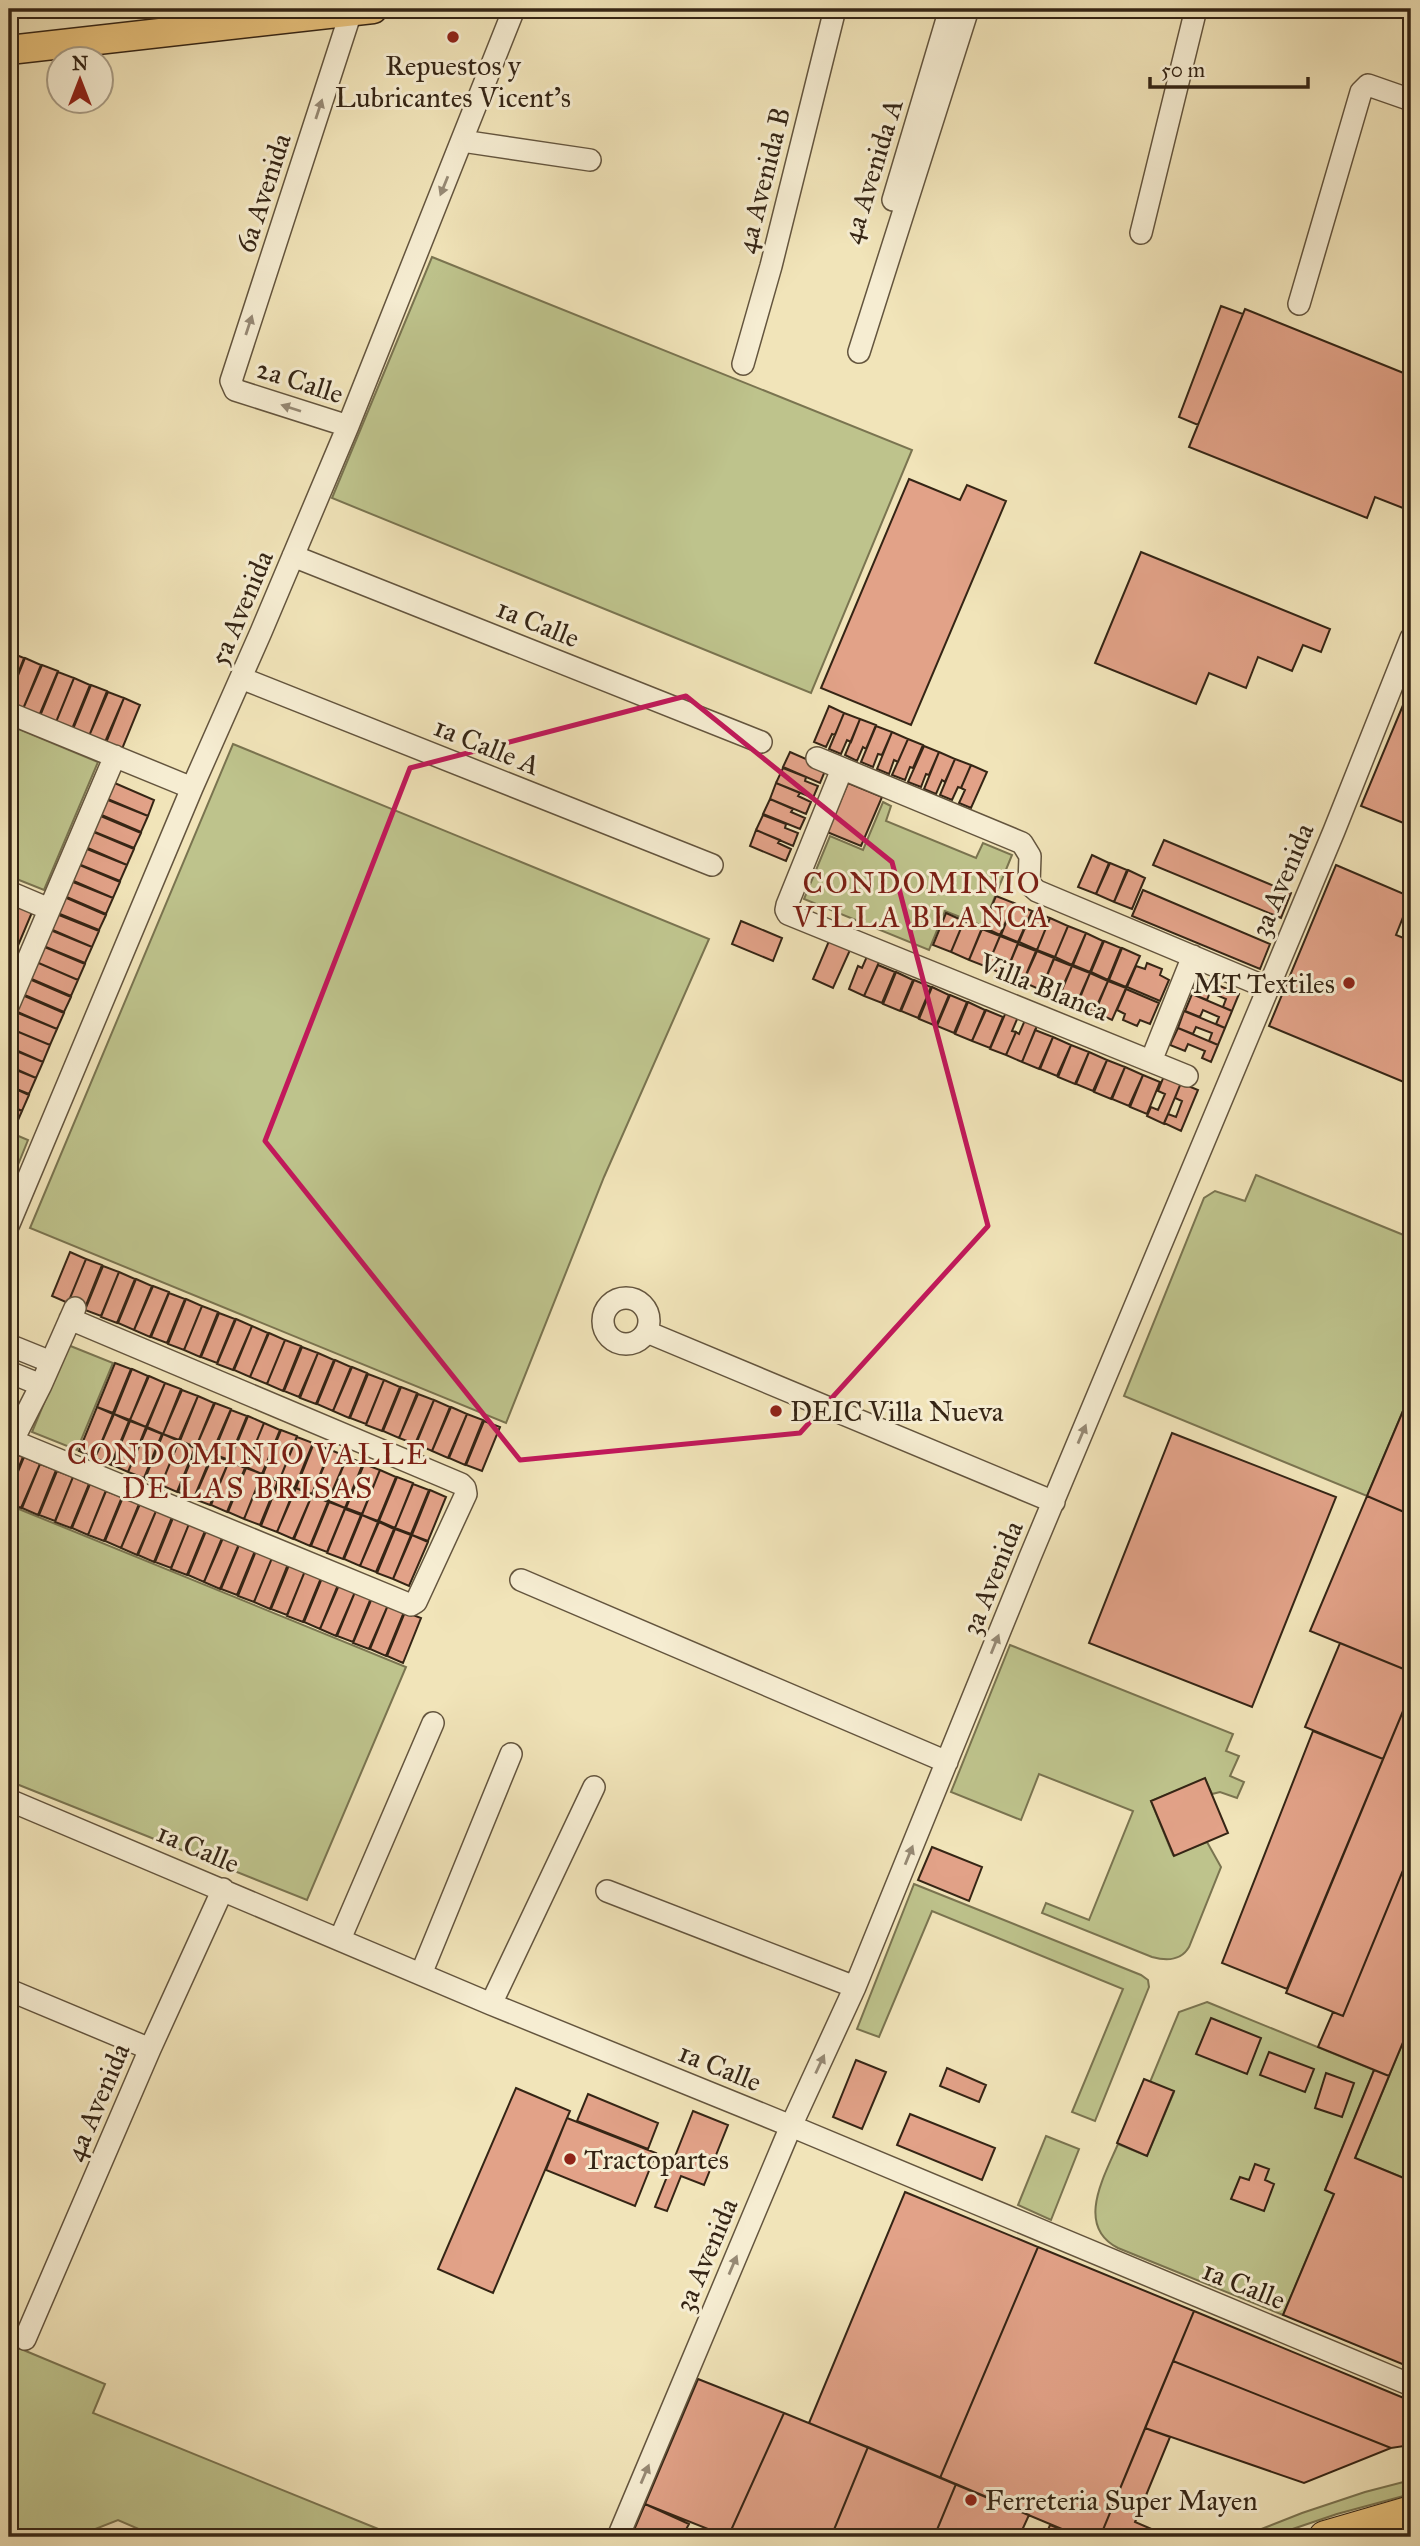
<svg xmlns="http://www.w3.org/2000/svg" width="1420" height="2546" font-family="'IM FELL Great Primer',serif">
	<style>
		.green { fill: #bec38c; stroke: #7a7450; stroke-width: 2 }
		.building { fill: #e2a288; stroke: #352515; stroke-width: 2 }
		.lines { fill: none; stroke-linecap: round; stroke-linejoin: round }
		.minor-casing { stroke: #64553e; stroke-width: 24 }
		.major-casing { stroke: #352515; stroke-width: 31 }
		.highway-casing { stroke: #352515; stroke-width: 34 }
		.minor { stroke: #f6edd2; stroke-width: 21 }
		.major { stroke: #e8c27c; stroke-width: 28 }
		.highway { stroke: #e8c27c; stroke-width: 32 }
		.oneway { fill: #968974 }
		.marked { fill: none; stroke: #c2185b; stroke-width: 5; stroke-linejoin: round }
		.poi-dot { fill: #8f2418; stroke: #f6edd2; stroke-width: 2.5 }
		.labels { text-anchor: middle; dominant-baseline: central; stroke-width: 6; stroke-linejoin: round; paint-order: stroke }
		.poi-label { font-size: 28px; fill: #352515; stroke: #f6edd2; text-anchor: start }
		.street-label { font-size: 28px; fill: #352515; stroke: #f6edd2 }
		.neighbourhood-label { font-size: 30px; letter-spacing: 2px; fill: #7a1f14; stroke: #f6edd2 }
	</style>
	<rect width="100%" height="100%" fill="#f1e4b9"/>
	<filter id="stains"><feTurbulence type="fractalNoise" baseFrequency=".00286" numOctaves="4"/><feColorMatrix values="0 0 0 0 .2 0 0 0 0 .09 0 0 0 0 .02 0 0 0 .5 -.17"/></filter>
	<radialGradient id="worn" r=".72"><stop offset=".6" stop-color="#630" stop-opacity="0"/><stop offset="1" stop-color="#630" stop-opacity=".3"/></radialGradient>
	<path class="green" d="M432 257 912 450 811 693 332 498Z
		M9 725 98 762 44 890 9 876Z
		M233 744 709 939 604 1177 506 1423 30 1228Z
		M883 802 891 806 886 821 976 858 983 843 1012 855 983 926 945 911 929 950 804 899 830 836 863 850Z
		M9 1132 28 1140 9 1187Z
		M1256 1175 1411 1238V1392L1367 1496 1124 1396 1204 1198 1215 1191 1245 1201Z
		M68 1345 113 1363 77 1450 32 1432Z
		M9 1505 406 1667 307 1900 9 1781Z
		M1010 1645 1233 1734 1226 1751 1239 1756 1230 1776 1244 1782 1237 1798 1220 1792 1212 1794 1205 1779 1151 1801 1173 1855 1207 1842 1221 1867 1189 1947C1181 1961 1167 1961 1152 1957L1042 1913 1046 1903 1089 1920 1133 1811 1039 1774 1021 1820 951 1792Z
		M914 1884 1141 1975 1148 1980 1149 1987 1095 2121 1072 2112 1123 1989 932 1911 879 2037 857 2029Z
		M1207 2002 1374 2070 1325 2190 1334 2194 1283 2315 1118 2248C1075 2226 1104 2177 1118 2144L1147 2156 1174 2092 1150 2082 1179 2012Z
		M1411 2023V2181L1355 2158Z
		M1046 2136 1079 2149 1051 2220 1018 2205Z
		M9 2344 105 2384 93 2413 398 2537H157L118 2520 75 2537H9Z
		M1411 2480V2494L1337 2514 1269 2537H1241L1302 2513 1365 2492Z"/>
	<path class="building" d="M1221 306 1243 314 1198 425 1179 417Z
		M1245 309 1411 376V501L1408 510 1375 497 1367 518 1189 447Z
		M909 479 960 500 967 485 1006 501 911 725 821 688Z
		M1141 552 1330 629 1321 652 1303 645 1292 671 1258 657 1246 688 1209 673 1196 704 1095 663Z
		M9 652 24 658 9 696Z
		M25 658 41 665 23 709 9 703V698Z
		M42 665 58 671 39 716 23 709Z
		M58 672 74 678 56 722 40 716Z
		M74 678 90 685 72 729 56 722Z
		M91 685 107 691 89 736 73 729Z
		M1411 686V826L1361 806Z
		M108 692 124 698 105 742 89 736Z
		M124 698 140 705 122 749 106 743Z
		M829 706 844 713 835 735 832 734 826 747 814 742Z
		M844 713 860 719 851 742 847 740 841 754 829 749Z
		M860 719 876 725 866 749 863 747 857 761 845 755Z
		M876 726 892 732 882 755 878 754 873 767 861 762Z
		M892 732 908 739 898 762 894 760 889 774 877 769Z
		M908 739 923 745 913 768 910 767 905 780 892 775Z
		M924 746 939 752 929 775 926 774 921 787 908 782Z
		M790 752 813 762 825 771 820 783 783 767Z
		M939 752 955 759 945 782 942 780 936 794 924 789Z
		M955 759 971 765 961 788 958 787 952 800 940 795Z
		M971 765 987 772 971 808 959 803 965 790 961 788Z
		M783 768 806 777 805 781 818 786 813 798 776 783Z
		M110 781 154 800 148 816 103 797Z
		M776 783 800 793 798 796 811 802 806 814 770 799Z
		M848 783 882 797 861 846 827 832Z
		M103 798 148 816 141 832 97 813Z
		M770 799 793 809 791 812 805 818 800 829 763 814Z
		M96 814 141 833 134 848 90 830Z
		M763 815 786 824 785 828 798 833 793 846 756 830Z
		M89 830 134 849 127 865 83 846Z
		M756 830 780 840 778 843 791 849 786 861 750 846Z
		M1164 840 1291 893 1281 918 1153 865Z
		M82 847 127 865 120 881 76 863Z
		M1092 855 1109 863 1096 894 1078 887Z
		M75 863 120 882 113 898 69 879Z
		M1110 863 1127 870 1114 902 1096 894Z
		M1336 865 1411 897 1396 935 1411 941V1085L1269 1026Z
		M1128 870 1145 878 1132 909 1114 902Z
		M68 880 113 898 106 914 62 895Z
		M1143 890 1270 944 1260 969 1132 916Z
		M62 896 106 915 99 930 55 912Z
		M996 896 1014 903 1000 935 983 927Z
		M9 901 16 904 9 921Z
		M1014 903 1032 911 1018 942 1001 935Z
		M17 904 33 910 14 955 9 952V923Z
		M1032 911 1050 918 1037 950 1019 942Z
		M54 913 99 931 92 947 48 928Z
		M946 913 964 921 951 952 933 945Z
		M1050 918 1068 926 1055 957 1037 950Z
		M741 921 782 938 773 961 732 944Z
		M964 921 982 928 969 960 951 952Z
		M1068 926 1086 933 1072 965 1055 957Z
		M48 929 92 947 85 963 41 945Z
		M982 929 1000 936 987 967 969 960Z
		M1086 933 1103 941 1090 972 1073 965Z
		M1000 936 1018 943 1005 975 987 967Z
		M829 941 850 950 833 988 813 979Z
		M1104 941 1121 948 1108 980 1091 972Z
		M1018 944 1036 951 1023 982 1005 975Z
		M40 945 85 964 78 980 34 961Z
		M1122 948 1140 956 1126 987 1109 980Z
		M1037 951 1054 958 1041 990 1023 982Z
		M868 954 880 960 864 996 849 989 858 966 862 968Z
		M1054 959 1072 966 1058 997 1041 990Z
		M34 961 78 980 71 996 27 977Z
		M1147 963 1162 969 1160 975 1169 980 1160 1001 1127 987 1136 966 1145 969Z
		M878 965 895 972 882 1003 864 996Z
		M1072 966 1090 973 1076 1005 1059 997Z
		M896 972 913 980 900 1011 883 1004Z
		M1090 973 1108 981 1094 1012 1077 1005Z
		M1199 977 1239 994 1232 1011 1223 1007 1226 999 1210 992 1207 1000 1192 994Z
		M27 978 71 997 64 1012 20 993Z
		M914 980 931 987 918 1018 901 1011Z
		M1108 981 1126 988 1112 1020 1095 1012Z
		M932 987 949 995 936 1026 919 1019Z
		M1126 989 1159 1003 1150 1024 1140 1020 1137 1026 1123 1020 1125 1014 1117 1010Z
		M20 994 64 1013 57 1029 13 1010Z
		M1192 994 1232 1011 1225 1028 1216 1024 1219 1017 1203 1010 1200 1017 1185 1011Z
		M950 995 967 1002 954 1033 937 1026Z
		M968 1002 985 1010 972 1041 955 1034Z
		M986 1010 1003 1017 990 1048 972 1041Z
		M13 1011 57 1029 50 1045 9 1028Z
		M1184 1011 1225 1028 1218 1045 1209 1041 1212 1033 1196 1027 1193 1034 1178 1028Z
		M1006 1012 1018 1017 1012 1031 1016 1032 1006 1055 990 1049Z
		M1025 1020 1037 1026 1022 1062 1006 1055 1016 1032 1019 1034Z
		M9 1028 50 1045 43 1062 9 1047Z
		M1178 1028 1218 1045 1211 1062 1202 1058 1205 1051 1188 1044 1185 1051 1170 1045Z
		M1035 1030 1053 1037 1039 1069 1022 1062Z
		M1053 1037 1071 1045 1057 1076 1040 1069Z
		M1071 1045 1089 1052 1075 1084 1058 1077Z
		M9 1048 43 1062 36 1078 9 1066Z
		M1089 1052 1107 1060 1093 1091 1076 1084Z
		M1107 1060 1125 1067 1111 1099 1094 1092Z
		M9 1067 36 1078 29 1094 9 1086Z
		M1125 1067 1143 1075 1129 1106 1112 1099Z
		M1143 1075 1160 1082 1147 1114 1130 1107Z
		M1164 1076 1181 1083 1164 1124 1147 1116 1151 1107 1158 1110 1165 1094 1158 1091Z
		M1181 1083 1198 1090 1181 1131 1164 1123 1168 1114 1176 1117 1182 1101 1175 1098Z
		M9 1086 29 1095 22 1111 9 1105Z
		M9 1106 22 1111 15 1127 9 1124Z
		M70 1252 86 1259 68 1303 52 1296Z
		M86 1259 102 1265 84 1310 68 1303Z
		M103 1266 119 1272 101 1316 85 1310Z
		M119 1272 135 1279 117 1323 101 1317Z
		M136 1279 152 1286 134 1330 118 1323Z
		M153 1286 169 1292 150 1337 134 1330Z
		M169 1293 185 1299 167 1343 151 1337Z
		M186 1299 202 1306 184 1350 168 1344Z
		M202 1306 218 1312 200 1357 184 1350Z
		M219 1313 235 1319 217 1363 201 1357Z
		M236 1319 252 1326 233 1370 217 1364Z
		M252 1326 268 1333 250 1377 234 1370Z
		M269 1333 285 1340 267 1384 250 1377Z
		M285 1340 301 1346 283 1391 267 1384Z
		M302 1347 318 1353 299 1397 284 1391Z
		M318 1353 334 1360 316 1404 300 1398Z
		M335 1360 351 1367 333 1411 317 1404Z
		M115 1363 131 1369 113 1413 97 1407Z
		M352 1367 367 1373 349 1418 333 1411Z
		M132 1369 148 1376 130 1420 114 1414Z
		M368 1374 384 1380 366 1424 350 1418Z
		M149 1376 165 1383 146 1427 130 1420Z
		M384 1380 400 1387 382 1431 366 1425Z
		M165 1383 181 1389 163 1434 147 1427Z
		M401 1387 417 1393 399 1438 383 1431Z
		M182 1390 198 1396 179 1440 163 1434Z
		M1411 1392V1515L1367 1496Z
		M418 1394 434 1400 415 1444 399 1438Z
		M198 1396 214 1403 196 1447 180 1441Z
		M434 1400 450 1407 432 1451 416 1444Z
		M215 1403 231 1409 212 1453 196 1447Z
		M97 1407 113 1414 95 1458 79 1451Z
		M451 1407 467 1414 448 1458 432 1451Z
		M231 1410 247 1416 229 1460 213 1454Z
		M114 1414 129 1421 111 1465 95 1458Z
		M467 1414 483 1420 465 1465 449 1458Z
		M248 1416 264 1423 246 1467 230 1460Z
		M130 1421 146 1427 128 1472 112 1465Z
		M484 1421 500 1427 482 1471 466 1465Z
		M264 1423 280 1430 262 1474 246 1467Z
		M147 1428 162 1434 144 1478 128 1472Z
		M281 1430 297 1436 279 1481 263 1474Z
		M1172 1433 1336 1497 1252 1707 1089 1643Z
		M163 1434 179 1441 161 1485 145 1479Z
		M297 1437 313 1443 295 1487 279 1481Z
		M179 1441 195 1448 177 1492 161 1485Z
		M314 1443 330 1450 312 1494 296 1488Z
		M196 1448 212 1454 194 1498 178 1492Z
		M331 1450 347 1457 328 1501 312 1494Z
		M9 1451 23 1457 9 1491Z
		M213 1455 229 1461 210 1505 194 1499Z
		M24 1457 40 1464 21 1508 9 1503V1493Z
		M347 1457 363 1463 345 1508 329 1501Z
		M229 1461 245 1468 227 1512 211 1505Z
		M40 1464 56 1470 38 1515 22 1508Z
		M364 1464 380 1470 362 1514 346 1508Z
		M246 1468 262 1474 244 1519 228 1512Z
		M380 1470 396 1477 378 1521 362 1515Z
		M57 1471 73 1477 55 1521 39 1515Z
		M262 1475 278 1481 260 1525 244 1519Z
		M73 1477 89 1484 71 1528 55 1522Z
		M397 1477 413 1483 395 1528 379 1521Z
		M279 1481 295 1488 277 1532 261 1526Z
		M90 1484 106 1490 88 1535 72 1528Z
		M413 1484 429 1490 411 1534 395 1528Z
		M296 1488 312 1495 293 1539 277 1532Z
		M430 1490 446 1497 428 1541 412 1535Z
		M106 1491 122 1497 104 1541 88 1535Z
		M312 1495 328 1502 310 1546 294 1539Z
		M1367 1496 1411 1515V1672L1310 1631Z
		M123 1497 139 1504 121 1548 105 1541Z
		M329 1502 345 1508 327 1552 311 1546Z
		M140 1504 156 1511 137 1555 121 1548Z
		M345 1509 361 1515 343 1559 327 1553Z
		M156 1511 172 1517 154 1562 138 1555Z
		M362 1515 378 1522 360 1566 344 1559Z
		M173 1518 189 1524 171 1568 155 1562Z
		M379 1522 394 1529 376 1572 360 1566Z
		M189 1524 205 1531 187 1575 171 1569Z
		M395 1529 411 1535 393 1579 377 1573Z
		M206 1531 222 1538 204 1582 188 1575Z
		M412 1535 428 1542 409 1586 393 1579Z
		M223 1538 239 1544 220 1589 204 1582Z
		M239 1545 255 1551 237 1595 221 1589Z
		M256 1551 272 1558 254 1602 238 1596Z
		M272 1558 288 1564 270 1609 254 1602Z
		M289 1565 305 1571 287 1615 271 1609Z
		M305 1571 321 1578 303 1622 287 1616Z
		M322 1578 338 1585 320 1629 304 1622Z
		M339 1585 355 1592 336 1636 320 1629Z
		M355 1592 371 1598 353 1642 337 1636Z
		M372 1598 388 1605 369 1649 353 1643Z
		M388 1605 404 1612 386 1656 370 1649Z
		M405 1612 421 1618 403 1663 387 1656Z
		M1340 1643 1411 1672V1692L1383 1759 1305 1727Z
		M1411 1692V1851L1343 2016 1286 1993Z
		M1313 1731 1383 1759 1287 1989 1222 1963Z
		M1205 1778 1228 1833 1174 1856 1151 1801Z
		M932 1847 982 1867 969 1901 918 1880Z
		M1411 1851V2023L1389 2076 1318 2047 1333 2012 1343 2016Z
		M1211 2018 1261 2038 1247 2074 1196 2054Z
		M1269 2052 1314 2069 1305 2092 1260 2075Z
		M856 2060 886 2072 862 2129 833 2117Z
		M947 2068 986 2085 979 2102 940 2086Z
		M1374 2070 1389 2076 1355 2158 1411 2181V2356L1407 2366 1283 2315 1334 2194 1325 2190Z
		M1326 2073 1354 2083 1342 2117 1315 2108Z
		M1144 2079 1174 2091 1147 2156 1117 2143Z
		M516 2088 570 2111 493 2293 438 2269Z
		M588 2094 658 2123 648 2149 577 2121Z
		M693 2111 728 2125 704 2185 681 2176 667 2211 655 2207Z
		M910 2114 995 2148 982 2180 897 2145Z
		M567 2118 656 2153 635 2206 546 2170Z
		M1255 2164 1269 2169 1265 2180 1274 2184 1264 2211 1231 2199 1240 2177 1249 2180Z
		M905 2192 1038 2247 940 2478 809 2423Z
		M1038 2247 1194 2311 1100 2537H1081L940 2478Z
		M1194 2311 1411 2401V2445L1391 2448 1173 2361Z
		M1173 2361 1391 2448 1304 2483 1145 2428Z
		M698 2379 784 2413 728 2537 645 2504Z
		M784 2413 868 2447 831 2537H728Z
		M1145 2428 1170 2437 1135 2522 1170 2537H1100Z
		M868 2447 956 2484 934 2537H831Z
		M956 2484 1029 2515 1019 2537H934Z
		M645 2504 689 2524 682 2537H631Z
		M1050 2525 1081 2537H1045Z"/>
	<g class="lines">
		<defs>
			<path id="minor" d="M462 141 590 160
				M893 200 950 9
				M1141 233 1196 9
				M1299 304 1361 92 1368 85 1411 100
				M859 352 968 9
				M743 364 771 266 835 9
				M348 426 235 390 231 381 351 12
				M293 556 761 742
				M241 678 712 865
				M9 713 192 788
				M817 758 1022 843 1030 856 1029 884 1037 891 1268 988
				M842 769 787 905 786 910 788 914 1187 1076
				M9 892 49 909
				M9 1004 115 756
				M1151 1061 1193 956
				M9 1224 192 788 261 632 348 426 514 9
				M603 1321a23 23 0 1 1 46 0a23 23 0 1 1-46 0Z
				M70 1319 461 1484 465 1488 466 1494 416 1602 411 1605 18 1443 15 1436 41 1385 75 1308
				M647 1332 1054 1502
				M9 1345 51 1362
				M9 1372 41 1385
				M521 1580 947 1762
				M9 1800 491 2004 791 2126 1411 2385
				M607 1891 855 1987
				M340 1939 433 1723
				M421 1974 511 1754
				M9 1990 150 2049
				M491 2004 594 1787
				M25 2339 150 2049 223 1889
				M618 2537 791 2126 855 1987 1030 1557 1334 831 1411 638"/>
			<path id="major" d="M9 50 373 9"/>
			<path id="highway" d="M1325 2537 1411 2512"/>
		</defs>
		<use href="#minor" class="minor-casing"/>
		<use href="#major" class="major-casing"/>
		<use href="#highway" class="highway-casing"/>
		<use href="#minor" class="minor"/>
		<use href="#major" class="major"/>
		<use href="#highway" class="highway"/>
	</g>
	<defs><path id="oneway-solid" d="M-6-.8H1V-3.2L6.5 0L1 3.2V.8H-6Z" transform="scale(1.75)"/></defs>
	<g class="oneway">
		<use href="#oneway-solid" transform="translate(319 109) rotate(-72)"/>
		<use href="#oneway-solid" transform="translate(444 186) rotate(112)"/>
		<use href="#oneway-solid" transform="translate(249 325) rotate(-72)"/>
		<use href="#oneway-solid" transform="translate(291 408) rotate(-162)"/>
		<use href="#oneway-solid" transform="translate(1082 1434) rotate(-67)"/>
		<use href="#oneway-solid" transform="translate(995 1644) rotate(-68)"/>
		<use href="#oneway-solid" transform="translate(909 1855) rotate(-68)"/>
		<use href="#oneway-solid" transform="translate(820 2064) rotate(-65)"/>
		<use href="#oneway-solid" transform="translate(733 2265) rotate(-67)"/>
		<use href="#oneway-solid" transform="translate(645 2474) rotate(-67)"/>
	</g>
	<path class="marked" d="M686 696 892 862 988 1226 800 1433 520 1460 265 1141 410 768Z"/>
	<g class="poi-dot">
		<circle cx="453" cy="37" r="7"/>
		<circle cx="1349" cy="983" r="7"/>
		<circle cx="776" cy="1411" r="7"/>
		<circle cx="570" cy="2159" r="7"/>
		<circle cx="971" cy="2500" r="7"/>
	</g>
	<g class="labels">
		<g class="poi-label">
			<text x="453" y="65" text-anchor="middle">Repuestos y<tspan x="453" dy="32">Lubricantes Vicent's</tspan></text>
			<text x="1335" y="983" text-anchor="end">MT Textiles</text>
			<text x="790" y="1411">DEIC Villa Nueva</text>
			<text x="584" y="2159">Tractopartes</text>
			<text x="985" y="2500">Ferreteria Super Mayen</text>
		</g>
		<g class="street-label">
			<text transform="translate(872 171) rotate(-73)">4a Avenida A</text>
			<text transform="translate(763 180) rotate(-76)">4a Avenida B</text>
			<text transform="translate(263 193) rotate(-72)">6a Avenida</text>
			<text transform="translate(300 381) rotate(18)">2a Calle</text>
			<text transform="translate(241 608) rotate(-67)">5a Avenida</text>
			<text transform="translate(538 623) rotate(22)">1a Calle</text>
			<text transform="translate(487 746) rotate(22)">1a Calle A</text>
			<text transform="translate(1282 880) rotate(-67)">3a Avenida</text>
			<text transform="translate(1044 987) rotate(22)">Villa Blanca</text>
			<text transform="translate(992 1578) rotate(-68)">3a Avenida</text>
			<text transform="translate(198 1848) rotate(23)">1a Calle</text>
			<text transform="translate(720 2067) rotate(22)">1a Calle</text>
			<text transform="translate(97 2102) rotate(-67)">4a Avenida</text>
			<text transform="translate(706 2255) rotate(-67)">3a Avenida</text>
			<text transform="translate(1244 2285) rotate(22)">1a Calle</text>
		</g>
		<g class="neighbourhood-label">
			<text x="922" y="883">CONDOMINIO<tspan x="922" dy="34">VILLA BLANCA</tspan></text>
			<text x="248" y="1454">CONDOMINIO VALLE<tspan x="248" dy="34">DE LAS BRISAS</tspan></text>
		</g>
	</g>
	<rect width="1420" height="2546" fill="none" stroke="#f1e4b9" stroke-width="35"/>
	<rect x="10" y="10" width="1399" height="2525" fill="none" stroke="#352515" stroke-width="3.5"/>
	<rect x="18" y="18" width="1385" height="2511" fill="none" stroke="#352515" stroke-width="2"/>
	<g transform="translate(80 80)"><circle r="33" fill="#f6edd2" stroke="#a99d86" stroke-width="2"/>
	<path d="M0-5L12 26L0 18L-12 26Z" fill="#8f2418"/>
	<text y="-10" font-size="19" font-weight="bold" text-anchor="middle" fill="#352515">N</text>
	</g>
	<path d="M1150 77v10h158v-10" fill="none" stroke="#352515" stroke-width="3.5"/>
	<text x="1161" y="77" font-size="21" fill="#352515" stroke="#f6edd2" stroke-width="5" paint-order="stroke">50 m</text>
	<rect width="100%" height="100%" filter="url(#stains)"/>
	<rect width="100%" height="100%" fill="url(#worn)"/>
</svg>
